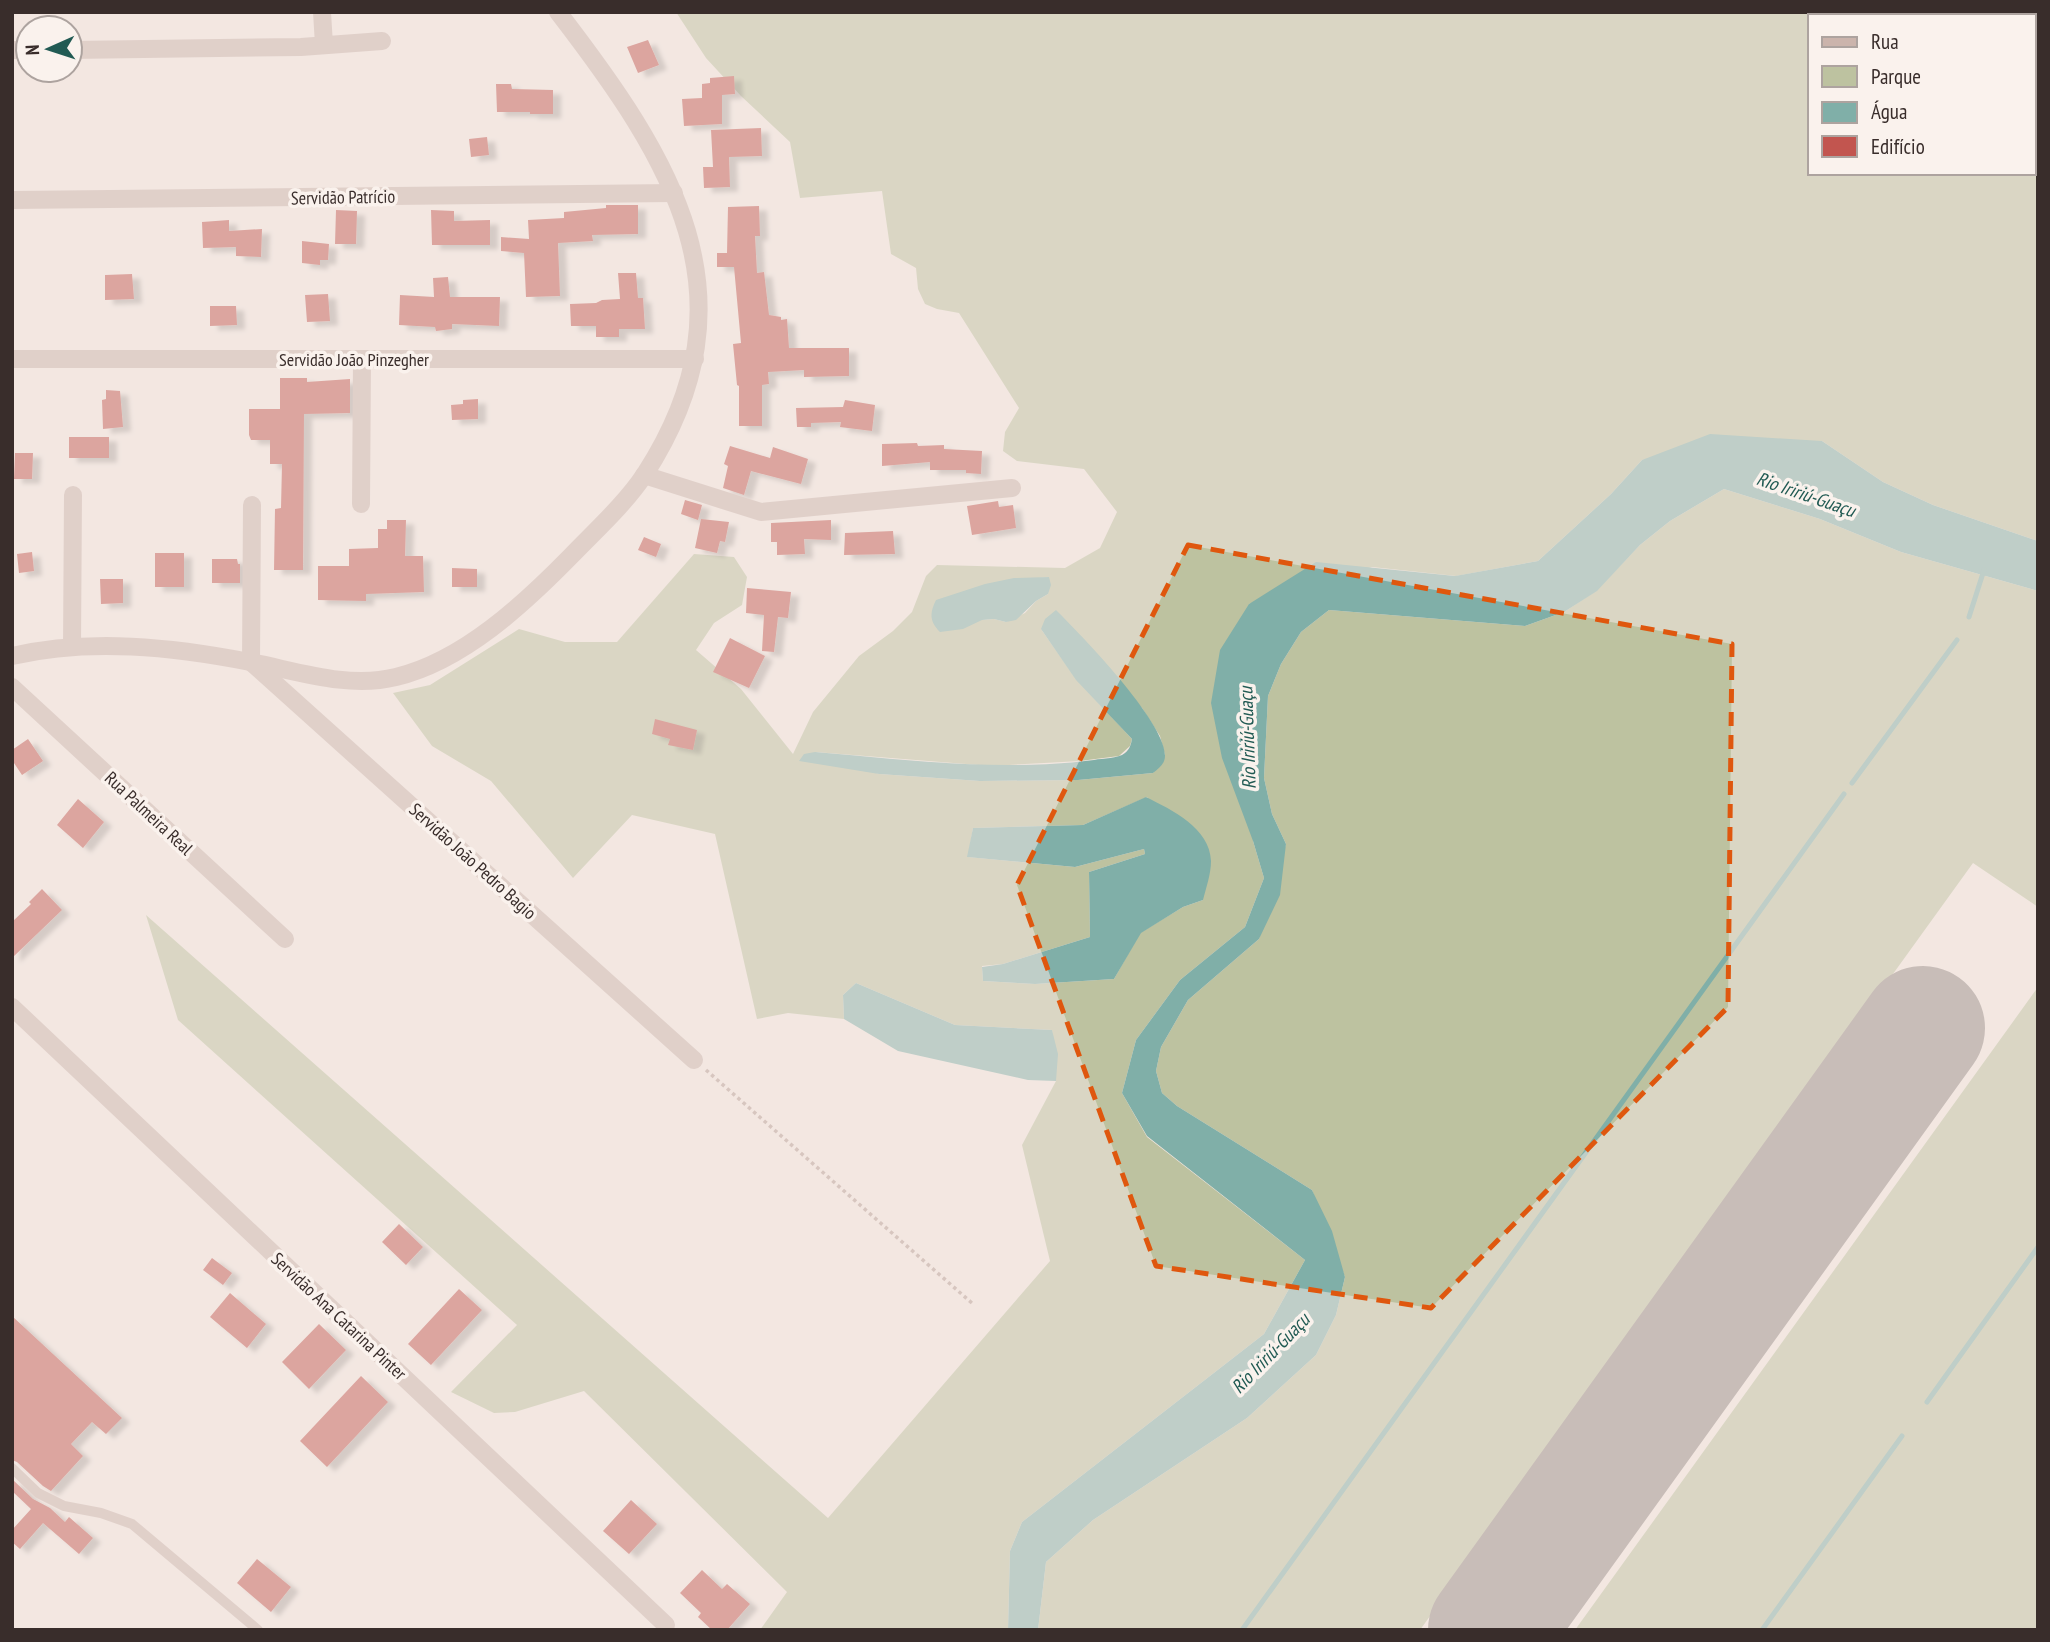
<svg xmlns="http://www.w3.org/2000/svg" width="2050" height="1642" font-family="'PT Sans Narrow',sans-serif">
	<style>
		.green { fill: #bdc2a0; fill-rule: evenodd }
		.water { fill: #80afa8 }
		.lines { fill: none; stroke-linecap: round; stroke-linejoin: round }
		.stream { stroke: #80afa8; stroke-width: 5 }
		.runway { stroke: #968a86; stroke-width: 124 }
		.building { fill: #c2554f; filter: url(#shadow) }
		.path { stroke: #b79e96; stroke-width: 3.5; stroke-dasharray: 3.5 3.5; stroke-linecap: butt }
		.service { stroke: #cbb4ac; stroke-width: 10 }
		.minor { stroke: #cbb4ac; stroke-width: 18 }
		.tertiary { stroke: #cbb4ac; stroke-width: 18 }
		.marked { fill: none; stroke: #df570e; stroke-width: 5; stroke-dasharray: 14 9; stroke-linejoin: round }
		.labels { text-anchor: middle; dominant-baseline: central; stroke-width: 7; stroke-linejoin: round; paint-order: stroke }
		.street-label { font-size: 18px; fill: #392d2b; stroke: #faf2ed }
		.water-label { font-size: 19px; font-style: italic; fill: #215a53; stroke: #faf2ed }
	</style>
	<defs>
		<filter id="shadow"><feDropShadow dx="8" dy="4.5" stdDeviation="2" flood-color="#0004"/></filter>
	</defs>
	<rect width="100%" height="100%" fill="#f3e7e1"/>
	<path class="green" d="M676 12H2038V541L1933 505 1883 482 1822 441 1642 460 1611 494 1538 561 1456 576 1372 567 1249 604 1253 841 1264 878 1245 927 1180 980 1136 1040 1122 1093 1147 1137 1305 1260 1264 1334 1022 1522 1010 1551 1008 1630H760L787 1592 584 1391 515 1412 494 1413 451 1392 517 1325 178 1020 146 915 828 1518 1050 1261 1022 1145 1056 1081 1052 1030 955 1025 856 983 843 995 844 1019 788 1013 757 1019 715 834 632 815 573 878 491 781 432 746 393 693 430 685 519 629 565 642H617L694 554 734 557 747 577 742 605 714 623 696 650 741 689 793 754 813 712 859 656 893 631 912 612 926 576 937 565 1065 568 1100 548 1117 512 1084 469 1017 461 1003 451 1005 432 1019 408 959 313 937 309 925 304 918 289 916 268 891 254 882 191 800 198 790 142 741 96 706 58ZM1810 16H2034V173H1810ZM1049 577 1048 594 1036 601 1025 613 1006 622 994 619 982 620 973 589 998 582ZM1041 629 1142 708 1160 736 1165 755 1153 773 1078 780 980 781 879 774 815 752 991 766 1080 761 1119 756 1130 746 1132 739 1076 679ZM1147 797 1203 900 1183 907 1140 933 1114 979 1035 984 983 981 982 966 1003 964 1090 937 1089 872 1145 854 1144 849 1075 867 968 857 973 828 1083 825Z
		M1724 489 1820 519 1901 552 2038 591V907L1973 863 1420 1630H1038L1046 1562 1093 1520 1247 1418 1316 1355 1336 1315 1345 1277 1312 1190 1177 1106 1162 1093 1156 1071 1161 1047 1188 1000 1259 939 1286 844 1272 814 1264 778 1268 696 1281 664 1301 632 1329 610 1525 626 1564 612 1596 591 1640 545 1670 521Z
		M2038 987V1630H1575Z"/>
	<path class="water" d="M1710 434 1822 441 1883 482 1933 505 2038 541V591L1901 552 1820 519 1724 489 1670 521 1640 545 1597 591 1564 612 1525 626 1329 610 1301 632 1281 664 1268 696 1264 778 1272 814 1286 844 1280 895 1259 939 1188 1000 1161 1047 1156 1071 1162 1093 1177 1106 1312 1190 1332 1231 1345 1277 1336 1315 1316 1355 1247 1418 1093 1520 1046 1562 1038 1630H1008L1010 1551 1022 1522 1264 1334 1305 1260 1147 1136 1122 1093 1136 1040 1180 980 1245 927 1264 878 1253 841 1222 758 1211 703 1220 650 1249 604 1316 562 1455 576 1538 561 1611 494 1642 460Z
		M1049 577 1051 585 1048 594 1036 601 1016 620 1006 622 994 619 982 620 963 629 940 632C930 622 929 614 936 600L985 584 1014 578Z
		M1056 610C1081 635 1166 722 1165 756 1165 764 1159 768 1153 773L1078 780 980 781 879 774 799 761 804 754 815 752C908 760 1001 772 1094 760 1103 758 1118 759 1125 753 1130 749 1131 744 1132 739L1076 680 1041 629 1045 619Z
		M1146 797C1172 810 1210 828 1211 861 1211 874 1206 888 1203 900L1183 907 1141 933 1114 979 1035 984 983 981 982 967 1003 964 1090 937 1089 872 1145 854 1144 849 1075 867 967 857 973 828 1083 825Z
		M856 983 955 1025 1052 1030 1058 1054 1056 1081 1028 1080 898 1051 844 1019 843 995Z"/>
	<g class="lines">
		<path class="stream" d="M1969 617 1984 570
			M1852 783 1957 640
			M1927 1402 2038 1247
			M1242 1630 1844 794
			M1762 1630 1902 1436"/>
		<path class="runway" d="M1490 1630 1923 1028"/>
	</g>
	<path class="building" d="M648 40 659 65 638 73 627 47Z
		M734 76 735 94 722 95V124L684 126 682 99 702 98V84L710 83V78Z
		M496 84H511L512 89 553 90V114H530V112H497Z
		M761 128 762 156 729 157 730 187 704 188 703 167H713L711 130Z
		M487 137 489 155 471 157 469 139Z
		M606 205H638V234L592 235 593 241 558 243 560 296 526 297 524 253 501 251V237L529 239 528 220 564 218V212L606 208Z
		M759 206 760 236H755L757 273 764 272 769 315 781 317V320L787 319 789 348H849V376L804 377V370L768 372 769 384 762 385V426H739V386L737 385 733 344 741 343 734 267H717V253H727L728 207Z
		M336 210 357 211 356 244H335Z
		M431 210 454 211V221L490 220V245H432Z
		M229 220V231L262 229 261 257 236 256V247L203 248 202 222Z
		M302 241 329 244 328 260H320V265L302 263Z
		M618 273H636L638 298H643L645 329H619V337H596V326H571L570 304 596 303 602 300 620 299Z
		M132 274 134 299 105 300V275Z
		M448 277 450 297H500L499 326 452 324V329L436 331 435 327 399 325 400 295 434 297 433 278Z
		M328 294 330 321 307 322 305 295Z
		M210 306H236L237 325 210 326Z
		M280 378H307V382L350 379V413L304 414 303 570H274L275 509 281 508 282 464H270V440H251L249 435V409H280Z
		M106 390 120 391 123 427 103 429 102 400 106 399Z
		M478 399V419L452 420 451 405 463 404V400Z
		M845 400 875 405 872 431 840 427 841 422 811 423V427H797L796 408 843 407Z
		M69 437H109V458H69Z
		M917 443 918 446 944 445V449L982 451 981 474 966 473V470H930V462L882 466V444Z
		M730 446 770 458 773 447 808 459 801 484 751 471 744 495 723 488 728 466 724 464Z
		M15 453H33L32 479H14Z
		M685 500 702 505 698 520 681 514Z
		M998 501 999 507 1013 505 1016 528 972 535 967 506Z
		M701 519 729 522 725 542 720 541 717 553 695 548Z
		M387 520H406L405 556H423L424 592 366 594V601L318 600V566H349V549L378 548V529H387Z
		M831 520V540L804 539 805 554 777 555V542H771V523Z
		M893 531 895 554 844 555 845 533Z
		M644 537 661 544 656 557 638 550Z
		M32 552 34 571 19 573 17 554Z
		M155 553H184V587H155Z
		M212 559H237L238 564H240V583H212Z
		M452 568 477 569V587H452Z
		M100 579H123V603L101 604Z
		M747 588 791 592 788 618 778 617 774 652 762 651 764 615 746 613Z
		M730 638 765 656 749 688 713 672Z
		M655 719 697 730 693 750 668 745 670 739 652 734Z
		M28 739 43 761 22 775 12 760V750Z
		M78 799 104 822 83 848 57 825Z
		M42 889 62 910 12 958V922L31 904 29 902Z
		M399 1224 423 1247 406 1265 382 1242Z
		M212 1258 232 1273 223 1285 203 1270Z
		M459 1289 482 1310 431 1365 408 1344Z
		M230 1293 266 1324 247 1348 210 1317Z
		M12 1316 122 1418 106 1434 92 1422 71 1444 83 1456 51 1491 43 1486 17 1462 12 1460Z
		M319 1324 346 1350 309 1389 282 1362Z
		M361 1376 388 1402 327 1467 300 1441Z
		M12 1479 33 1499 50 1508 65 1522 69 1517 93 1538 79 1554 43 1523 20 1549 12 1542V1530L31 1509 12 1491Z
		M631 1500 657 1524 629 1554 603 1531Z
		M257 1559 291 1587 271 1612 237 1583Z
		M702 1570 722 1589 727 1584 750 1604 727 1630H712L698 1617 701 1613 680 1593Z"/>
	<g class="lines">
		<path class="path" d="M706 1070 973 1304"/>
		<path class="service" d="M12 1468 38 1493 64 1506 101 1513 132 1524 258 1630"/>
		<path class="minor" d="M322 12 324 45
			M12 50H28
			M70 50 301 47 382 41
			M12 200 674 193
			M12 359H695
			M644 475 761 512 1012 488
			M361 504 362 359
			M252 505 251 662 694 1060
			M72 647 73 495
			M12 687 285 939
			M12 1007 666 1625"/>
		<path class="tertiary" d="M12 656C90 638 173 647 250 662 297 671 348 689 396 677 463 661 524 604 571 556 596 530 625 504 645 474 760 296 671 159 558 12"/>
	</g>
	<path d="M0 0H2050V1642H0ZM1188 545 1732 644 1728 1007 1431 1308 1156 1266 1017 885Z" fill="#f3e7e1" fill-opacity=".55" fill-rule="evenodd"/>
	<path class="marked" d="M1188 545 1732 644 1728 1007 1431 1308 1156 1266 1017 885Z"/>
	<g class="labels">
		<g class="street-label">
			<text transform="translate(343 197) rotate(-1)">Servidão Patrício</text>
			<text x="354" y="359">Servidão João Pinzegher</text>
			<text transform="translate(149 813) rotate(43)">Rua Palmeira Real</text>
			<text transform="translate(473 861) rotate(42)">Servidão João Pedro Bagio</text>
			<text transform="translate(339 1316) rotate(43)">Servidão Ana Catarina Pinter</text>
		</g>
		<g class="water-label">
			<text transform="translate(1806 494) rotate(19)">Rio Iririú-Guaçu</text>
			<text transform="translate(1247 738) rotate(-92)">Rio Iririú-Guaçu</text>
			<text transform="translate(1270 1353) rotate(-46)">Rio Iririú-Guaçu</text>
		</g>
	</g>
	<rect width="2050" height="1642" fill="none" stroke="#392d2b" stroke-width="28"/>
	<rect x="1808" y="14" width="228" height="161" fill="#faf2ed" stroke="#ada39f" stroke-width="2"/>
	<rect x="1822" y="37" width="35" height="10" fill="#cbb4ac" stroke="#ada39f" stroke-width="2"/>
	<text x="1871" y="49" font-size="21" fill="#392d2b">Rua</text>
	<rect x="1822" y="66" width="35" height="21" fill="#bdc2a0" stroke="#ada39f" stroke-width="2"/>
	<text x="1871" y="84" font-size="21" fill="#392d2b">Parque</text>
	<rect x="1822" y="102" width="35" height="21" fill="#80afa8" stroke="#ada39f" stroke-width="2"/>
	<text x="1871" y="119" font-size="21" fill="#392d2b">Água</text>
	<rect x="1822" y="136" width="35" height="21" fill="#c2554f" stroke="#ada39f" stroke-width="2"/>
	<text x="1871" y="154" font-size="21" fill="#392d2b">Edifício</text>
	<g transform="translate(49 49) rotate(267)"><circle r="33" fill="#faf2ed" stroke="#ada39f" stroke-width="2"/>
	<path d="M0-5L12 26L0 18L-12 26Z" fill="#215a53"/>
	<text y="-10" font-size="19" font-weight="bold" text-anchor="middle" fill="#392d2b">N</text>
	</g>
</svg>
